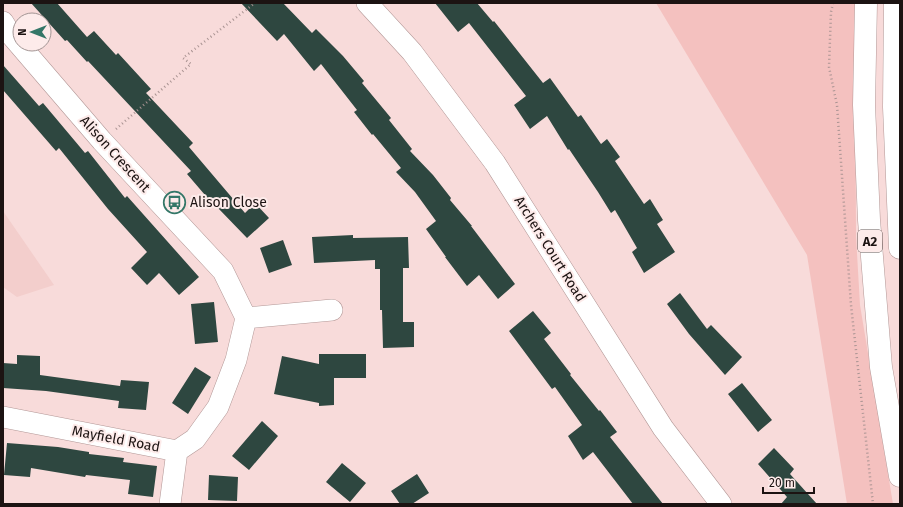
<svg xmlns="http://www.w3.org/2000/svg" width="903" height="507" font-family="'Fira Sans',sans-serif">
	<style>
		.built { fill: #f3cecc }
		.green { fill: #f4c1bf }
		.building { fill: #2e4740 }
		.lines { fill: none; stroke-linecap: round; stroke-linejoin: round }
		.minor-casing { stroke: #b39897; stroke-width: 22 }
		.trunk-casing { stroke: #b39897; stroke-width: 23 }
		.path { stroke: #aa9493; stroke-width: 2.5; stroke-dasharray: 1 3; stroke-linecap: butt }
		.minor { stroke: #fff; stroke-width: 21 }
		.trunk { stroke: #fff; stroke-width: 22 }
		.labels { text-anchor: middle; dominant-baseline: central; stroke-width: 4; stroke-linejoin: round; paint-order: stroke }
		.shield { fill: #fdebea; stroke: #605453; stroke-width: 1 }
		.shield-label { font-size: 13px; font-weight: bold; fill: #1c1312 }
		.street-label { font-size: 14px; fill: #1c1312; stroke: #fdebea }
		.poi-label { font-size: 14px; fill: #1c1312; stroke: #fdebea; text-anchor: start }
	</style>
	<rect width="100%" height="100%" fill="#f8dbda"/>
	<path class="built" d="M3 211 54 285 17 297 3 287Z"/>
	<path class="green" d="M656 3H855L856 236 860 305 893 504H847L807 255Z"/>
	<path class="building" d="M31 3H57L87 37 94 31 116 55 118 53 151 89 146 93 193 143 189 147 245 213 255 203 269 218 247 238 218 208 217 209 187 174 191 171 88 61 87 62 67 40 65 41Z
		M241 3H283L312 33 316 29 343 56 364 81 362 83 391 118 389 120 412 149 410 151 433 175 451 198 450 200 472 226H471L515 284 498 299 479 275 467 286 445 257H446L426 229 436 221 415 192 396 172 401 168 373 134 372 135 354 112 357 110 321 64 314 71 284 34 277 41Z
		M435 3H477L493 22 494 21 543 83 550 78 578 117 581 115 601 144 607 139 620 157 615 161 644 204 650 199 663 220 657 224 675 252 644 273 632 252 637 248 615 210 611 213 598 192 569 149 568 150 547 116 530 129 514 105 526 96 469 23 458 32Z
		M3 65 39 106 43 103 85 153 88 151 125 198 127 196 199 277 179 295 159 273 147 285 131 268 147 252 108 209 59 148 56 151 3 90Z
		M353 235V238L408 237 409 268H403V322H414V347L383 348 382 310H380V269H375V260L314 263 312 237Z
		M283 240 292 265 269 273 260 248Z
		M680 293 707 329 711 325 742 357 725 375 689 334 667 304Z
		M214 302 218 342 195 344 191 304Z
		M533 311 551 333 544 339 571 374 570 375 599 411 600 410 617 432 610 437 663 504H633L593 452 583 460 568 436 582 425 555 387 552 389 509 331Z
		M319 354H366V378H334V405L319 406V403L274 394 282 356 319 364Z
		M17 355 40 356V375L120 386 121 380 149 382 146 410 118 408 119 401 46 391 3 388V363L17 364Z
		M195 367 211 377 188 414 172 403Z
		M742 383 772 420 758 432 728 394Z
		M262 421 278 436 249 470 232 456Z
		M7 443 58 447 89 452V454L124 458 123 462 157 466 153 497 128 494 130 480 86 475 85 477 31 468 30 477 4 475Z
		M774 448 794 469 790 474 817 504H781L787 497 758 464Z
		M342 463 366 483 350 502 326 482Z
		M417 474 429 493 412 504H400L391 491Z
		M209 475 238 477 237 501 208 500Z"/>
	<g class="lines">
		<defs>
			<path id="minor" d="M367 3 412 52 495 163 663 428 721 504
				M3 22 11 35 102 141 223 271 246 318 236 360 218 407 195 439 177 451
				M246 318 332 310
				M3 417 177 451
				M170 504 177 451"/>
			<path id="trunk" d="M866 3 864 105 869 220 881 367 900 476
				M895 3 894 107 900 248"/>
		</defs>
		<use href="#minor" class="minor-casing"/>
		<use href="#trunk" class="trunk-casing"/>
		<path class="path" d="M833 3 831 12 829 67 837 105 851 305 873 504
			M116 129 191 64 183 58 255 3"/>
		<use href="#minor" class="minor"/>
		<use href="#trunk" class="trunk"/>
	</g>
	<defs>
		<symbol id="bus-ring" viewBox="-11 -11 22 22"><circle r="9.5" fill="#fdebea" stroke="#347768" stroke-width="1.5"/><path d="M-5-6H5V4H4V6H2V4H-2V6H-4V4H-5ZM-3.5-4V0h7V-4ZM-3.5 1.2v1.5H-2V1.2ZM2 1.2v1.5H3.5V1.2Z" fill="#347768"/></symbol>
	</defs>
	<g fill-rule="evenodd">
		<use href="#bus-ring" x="162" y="190" width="25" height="25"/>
	</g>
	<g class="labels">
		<rect class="shield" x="858" y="230" width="24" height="22" rx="3"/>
		<g class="shield-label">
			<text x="870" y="241">A2</text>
		</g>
		<g class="street-label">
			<text transform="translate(115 154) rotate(48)">Alison Crescent</text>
			<text transform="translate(550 249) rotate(58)">Archers Court Road</text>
			<text transform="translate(116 439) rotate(11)">Mayfield Road</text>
		</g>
		<g class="poi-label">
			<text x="190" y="202">Alison Close</text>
		</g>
	</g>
	<rect width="903" height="507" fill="none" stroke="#1c1312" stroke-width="8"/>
	<g transform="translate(32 32) rotate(270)"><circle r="19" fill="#fdebea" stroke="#a39594"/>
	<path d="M0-3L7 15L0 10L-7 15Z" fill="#347768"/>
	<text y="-6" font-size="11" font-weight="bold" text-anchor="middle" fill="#1c1312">N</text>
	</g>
	<path d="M763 487v6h51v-6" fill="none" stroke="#1c1312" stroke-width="2"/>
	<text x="769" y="487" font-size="12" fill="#1c1312" stroke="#fdebea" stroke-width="3" paint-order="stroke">20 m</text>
</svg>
